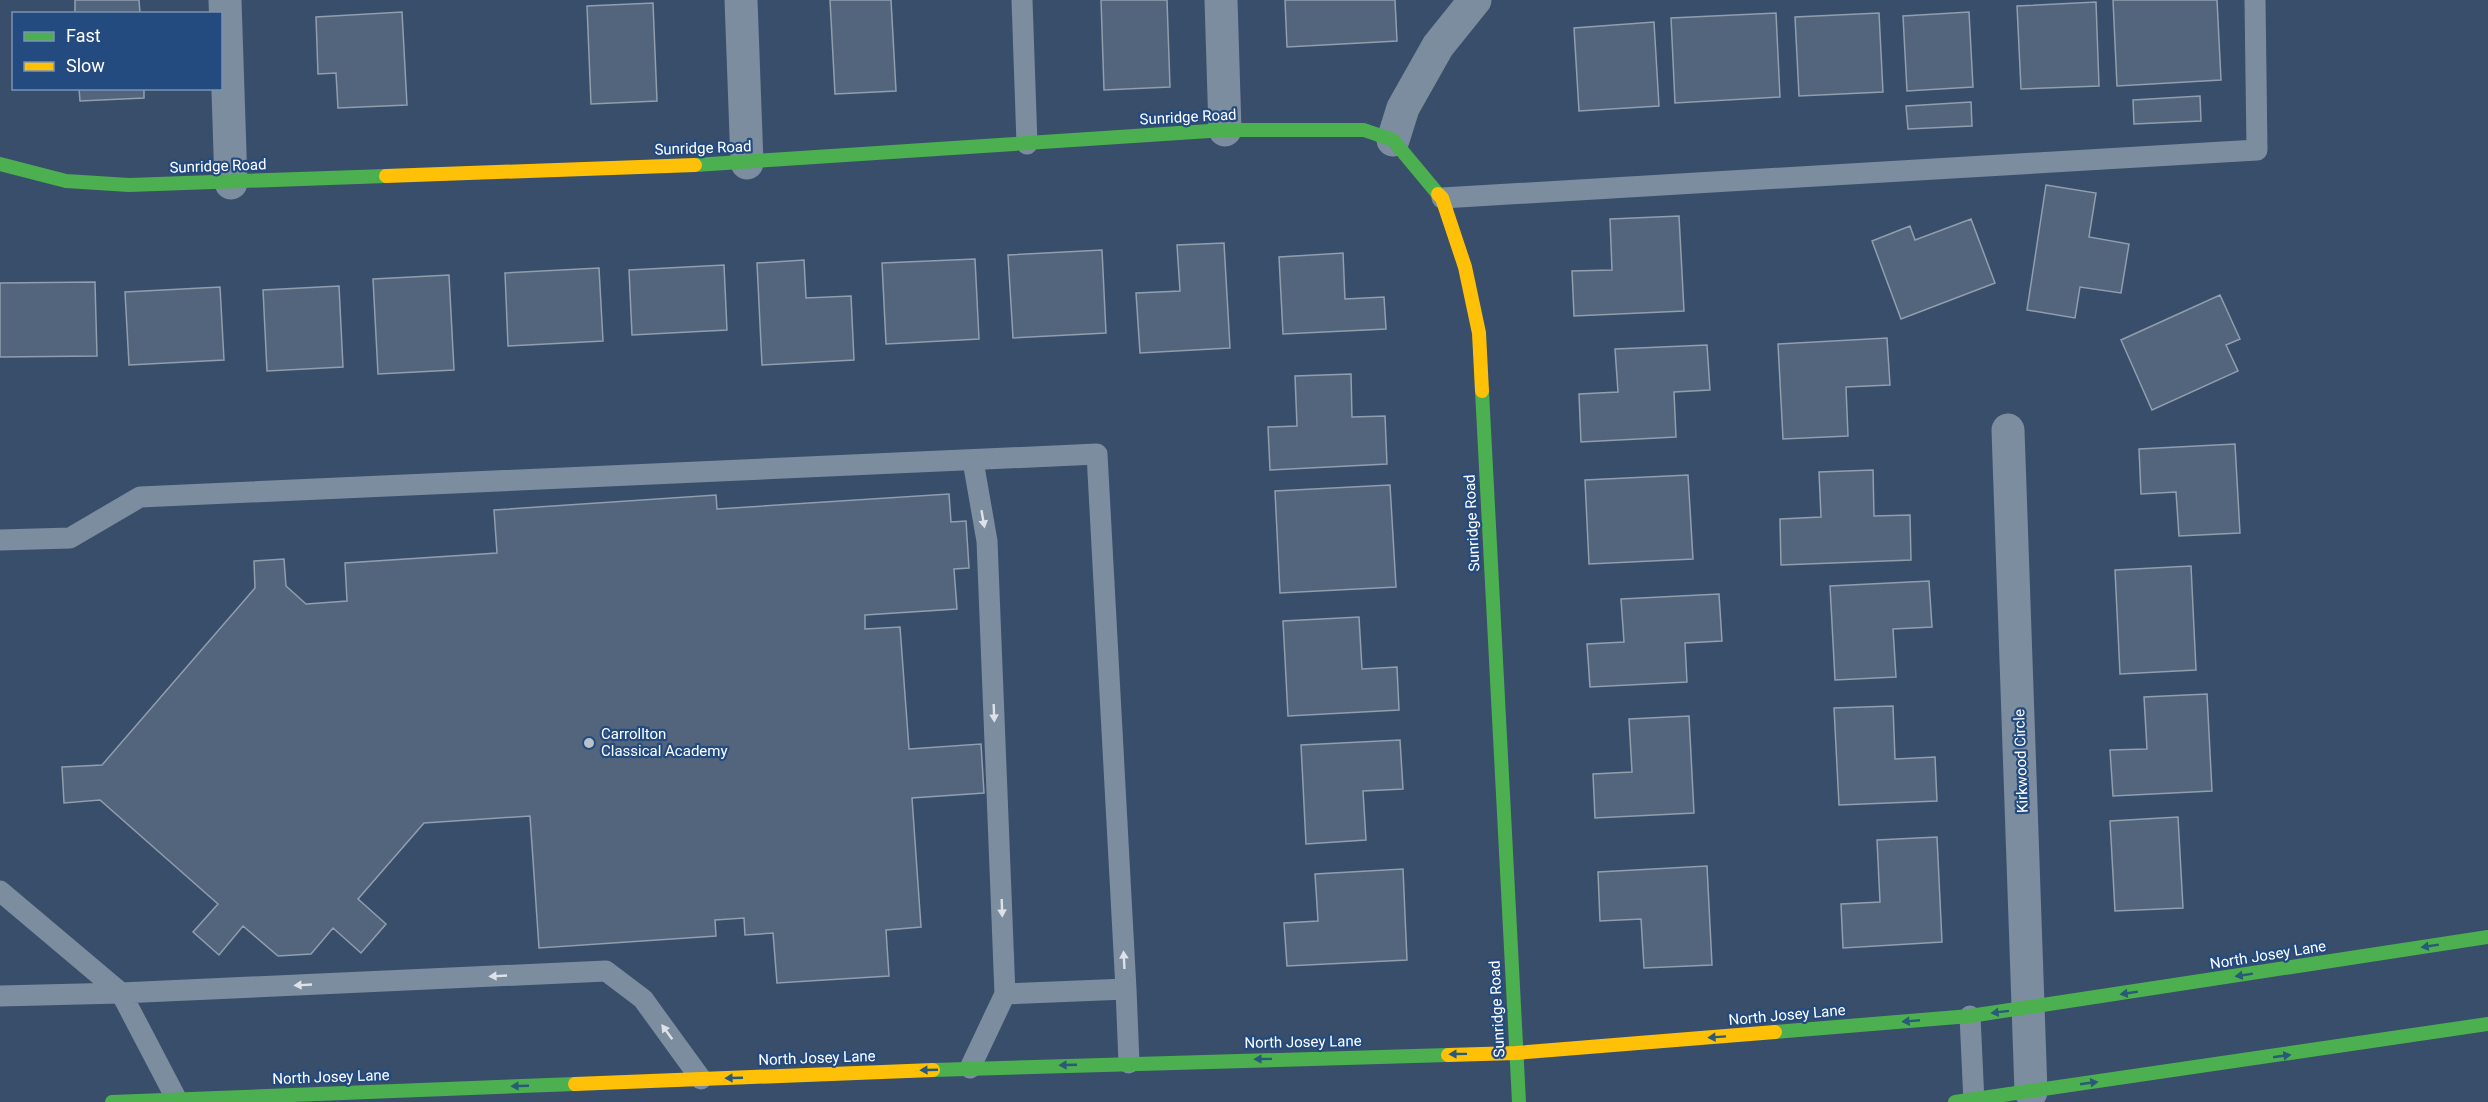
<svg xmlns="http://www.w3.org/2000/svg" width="2488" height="1102" font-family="Roboto,sans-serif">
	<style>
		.building { fill: #53657c; stroke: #919eaf; stroke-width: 1.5 }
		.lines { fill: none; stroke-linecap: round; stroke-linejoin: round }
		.lane { stroke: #7d8da0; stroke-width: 21 }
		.street { stroke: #7d8da0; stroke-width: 33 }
		.fast { stroke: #4caf50; stroke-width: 14 }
		.slow { stroke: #ffc107; stroke-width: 14 }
		.oneway { fill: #dee2e7 }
		.oneway2 { fill: #295a78 }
		.poi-dot { fill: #b9c1cb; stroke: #234b7f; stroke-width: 2 }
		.labels { text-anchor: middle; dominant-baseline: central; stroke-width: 4.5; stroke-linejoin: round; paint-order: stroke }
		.street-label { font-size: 15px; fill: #fff; stroke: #234b7f }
		.poi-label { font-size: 15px; fill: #fff; stroke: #234b7f; text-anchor: start }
	</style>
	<rect width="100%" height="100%" fill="#384e6a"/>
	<path class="building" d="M75 0H139L140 14H75Z
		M830 0H891L896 91 835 94Z
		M1101 0H1167L1170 87 1104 90Z
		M1285 0H1395L1397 41 1287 47Z
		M2113 0H2217L2221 80 2117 86Z
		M2096 2 2099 86 2021 89 2017 6Z
		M653 3 657 101 591 104 587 6Z
		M402 12 407 105 338 108 336 73 318 74 316 17Z
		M1969 12 1973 87 1907 91 1903 16Z
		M1776 13 1780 97 1675 103 1671 18Z
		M1879 13 1883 92 1799 96 1795 17Z
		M1654 22 1659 106 1579 111 1574 28Z
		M79 88H144V98L80 101Z
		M2200 96 2201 121 2134 124 2133 100Z
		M1971 102 1972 126 1908 129 1906 106Z
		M2046 185 2096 193 2089 237 2129 244 2121 293 2080 287 2075 318 2027 310Z
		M1679 216 1684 311 1574 316 1572 271 1612 270 1610 219Z
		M1971 219 1995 283 1901 319 1872 241 1910 226 1915 240Z
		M1224 243 1230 348 1140 353 1136 293 1180 291 1177 245Z
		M1102 250 1106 333 1013 338 1008 255Z
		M1343 253 1345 299 1384 297 1386 329 1283 334 1279 257Z
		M975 259 979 339 886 344 882 263Z
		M804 260 806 298 851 296 854 360 762 365 757 263Z
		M724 265 727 330 632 335 629 270Z
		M599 268 603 341 508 346 505 273Z
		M449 275 454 370 378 374 373 279Z
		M95 282 97 356 0 357V283Z
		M339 286 343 367 267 371 263 290Z
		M220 287 224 360 129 365 125 292Z
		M2220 295 2240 339 2226 345 2238 371 2152 410 2121 340Z
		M1887 338 1890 385 1846 387 1848 436 1783 439 1778 344Z
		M1707 345 1710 390 1674 392 1676 437 1581 442 1579 394 1618 392 1615 349Z
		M1351 374 1352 417 1385 416 1387 464 1270 470 1268 427 1297 426 1295 376Z
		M2235 444 2240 533 2179 536 2176 492 2141 494 2139 449Z
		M1873 470 1874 516 1910 515 1911 560 1781 565 1780 519 1821 517 1819 472Z
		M1688 475 1693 559 1589 564 1585 480Z
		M1390 485 1396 587 1280 593 1275 491Z
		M949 494 951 522 966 521 969 568 954 569 957 609 865 615V629L900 627 909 749 981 744 984 793 912 798 921 927 886 930 889 976 777 983 773 933 745 935 744 918 715 920 716 936 539 948 530 816 424 823 358 899 386 924 361 953 333 928 311 954 278 956 243 926 219 955 193 932 218 904 100 800 64 803 62 767 102 765 255 588 254 561 284 559 286 586 306 604 347 601 345 563 497 553 494 510 716 495 717 509Z
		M2191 566 2196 670 2120 674 2115 570Z
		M1929 581 1932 627 1893 629 1896 677 1835 680 1830 586Z
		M1719 594 1722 641 1685 643 1687 682 1590 687 1587 644 1624 642 1621 599Z
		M1359 617 1362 669 1397 667 1399 710 1288 716 1283 621Z
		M2207 694 2212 791 2113 796 2110 750 2147 749 2144 697Z
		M1893 706 1895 759 1935 757 1937 801 1839 805 1834 708Z
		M1689 716 1694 813 1595 818 1593 774 1632 772 1629 719Z
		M1400 740 1403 789 1363 791 1366 840 1306 844 1301 745Z
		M2178 817 2183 908 2115 911 2110 821Z
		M1937 837 1942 942 1843 948 1841 904 1880 902 1877 840Z
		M1707 866 1712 965 1644 968 1641 919 1600 921 1598 872Z
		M1403 869 1407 960 1287 966 1284 923 1318 921 1315 874Z"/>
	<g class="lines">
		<path class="lane" d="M1022 0 1027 144
			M1442 198 2257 150 2255 0
			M0 540 70 538 140 497 1097 454 1126 989 1005 994 987 541 973 461
			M0 891 121 993 606 971 643 999 701 1079
			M1126 989 1129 1063
			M0 996 121 993 177 1100
			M1970 1016 1974 1102
			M970 1068 1005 994"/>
		<path class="street" d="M225 0 231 183
			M741 0 747 163
			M1221 0 1225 130
			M1393 140 1403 108 1438 46 1475 0
			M2008 430 2031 1092"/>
		<path class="fast" d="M0 164 66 181 129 185 386 176
			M695 165 1225 130H1364L1393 140 1438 194
			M1482 391 1519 1102
			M1775 1032 1970 1016 2488 937
			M933 1070 1448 1055
			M112 1102 575 1084
			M1955 1102 2488 1024"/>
		<path class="slow" d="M386 176 695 165
			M1438 194 1442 198 1465 267 1479 333 1482 391
			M1448 1055 1516 1053 1775 1032
			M575 1084 933 1070"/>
	</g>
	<defs><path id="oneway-solid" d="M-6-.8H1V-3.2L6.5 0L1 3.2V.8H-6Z" transform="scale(1.5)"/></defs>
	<g class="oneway">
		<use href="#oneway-solid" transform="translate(983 519) rotate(80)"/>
		<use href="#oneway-solid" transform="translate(994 713) rotate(88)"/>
		<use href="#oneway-solid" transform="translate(1002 908) rotate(88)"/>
		<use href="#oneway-solid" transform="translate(1124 960) rotate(-93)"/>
		<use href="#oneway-solid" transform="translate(498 976) rotate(177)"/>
		<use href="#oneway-solid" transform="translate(303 985) rotate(177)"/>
		<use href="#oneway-solid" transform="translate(667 1032) rotate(-126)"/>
	</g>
	<g class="oneway2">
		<use href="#oneway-solid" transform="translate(2430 946) rotate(171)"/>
		<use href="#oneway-solid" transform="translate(2244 975) rotate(171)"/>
		<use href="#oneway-solid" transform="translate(2129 993) rotate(171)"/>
		<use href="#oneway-solid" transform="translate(2000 1012) rotate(173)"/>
		<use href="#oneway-solid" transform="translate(1911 1021) rotate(175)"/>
		<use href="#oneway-solid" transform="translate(1717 1037) rotate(176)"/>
		<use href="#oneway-solid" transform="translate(1458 1054) rotate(179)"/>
		<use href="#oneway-solid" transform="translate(2282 1056) rotate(-8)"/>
		<use href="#oneway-solid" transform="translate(1263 1059) rotate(179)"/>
		<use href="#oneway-solid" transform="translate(1068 1065) rotate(178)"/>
		<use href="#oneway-solid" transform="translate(929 1070) rotate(178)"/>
		<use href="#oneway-solid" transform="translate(734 1078) rotate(178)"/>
		<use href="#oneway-solid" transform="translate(2089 1083) rotate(-8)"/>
		<use href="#oneway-solid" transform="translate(520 1086) rotate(178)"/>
	</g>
	<circle class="poi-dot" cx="589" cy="743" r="6"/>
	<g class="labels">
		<g class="street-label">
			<text transform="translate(1188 117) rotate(-3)">Sunridge Road</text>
			<text transform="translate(703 148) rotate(-2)">Sunridge Road</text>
			<text transform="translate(218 166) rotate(-2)">Sunridge Road</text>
			<text transform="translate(1472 523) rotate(-93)">Sunridge Road</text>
			<text transform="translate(2021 761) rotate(-92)">Kirkwood Circle</text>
			<text transform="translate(2268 955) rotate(-9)">North Josey Lane</text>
			<text transform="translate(1497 1009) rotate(-93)">Sunridge Road</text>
			<text transform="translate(1787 1015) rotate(-5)">North Josey Lane</text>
			<text transform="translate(1303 1042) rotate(-1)">North Josey Lane</text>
			<text transform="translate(817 1058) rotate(-2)">North Josey Lane</text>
			<text transform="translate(331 1077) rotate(-2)">North Josey Lane</text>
		</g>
		<g class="poi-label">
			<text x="601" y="734">Carrollton<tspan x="601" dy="17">Classical Academy</tspan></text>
		</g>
	</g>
	<rect x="12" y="12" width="210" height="78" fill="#234b7f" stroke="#7b93b2" stroke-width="1.5"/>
	<rect x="24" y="32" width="30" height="9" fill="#4caf50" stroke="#7b93b2" stroke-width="1.5"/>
	<text x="66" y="42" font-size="18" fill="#ffffff">Fast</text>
	<rect x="24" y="62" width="30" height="9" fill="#ffc107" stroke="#7b93b2" stroke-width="1.5"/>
	<text x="66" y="72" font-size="18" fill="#ffffff">Slow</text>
</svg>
